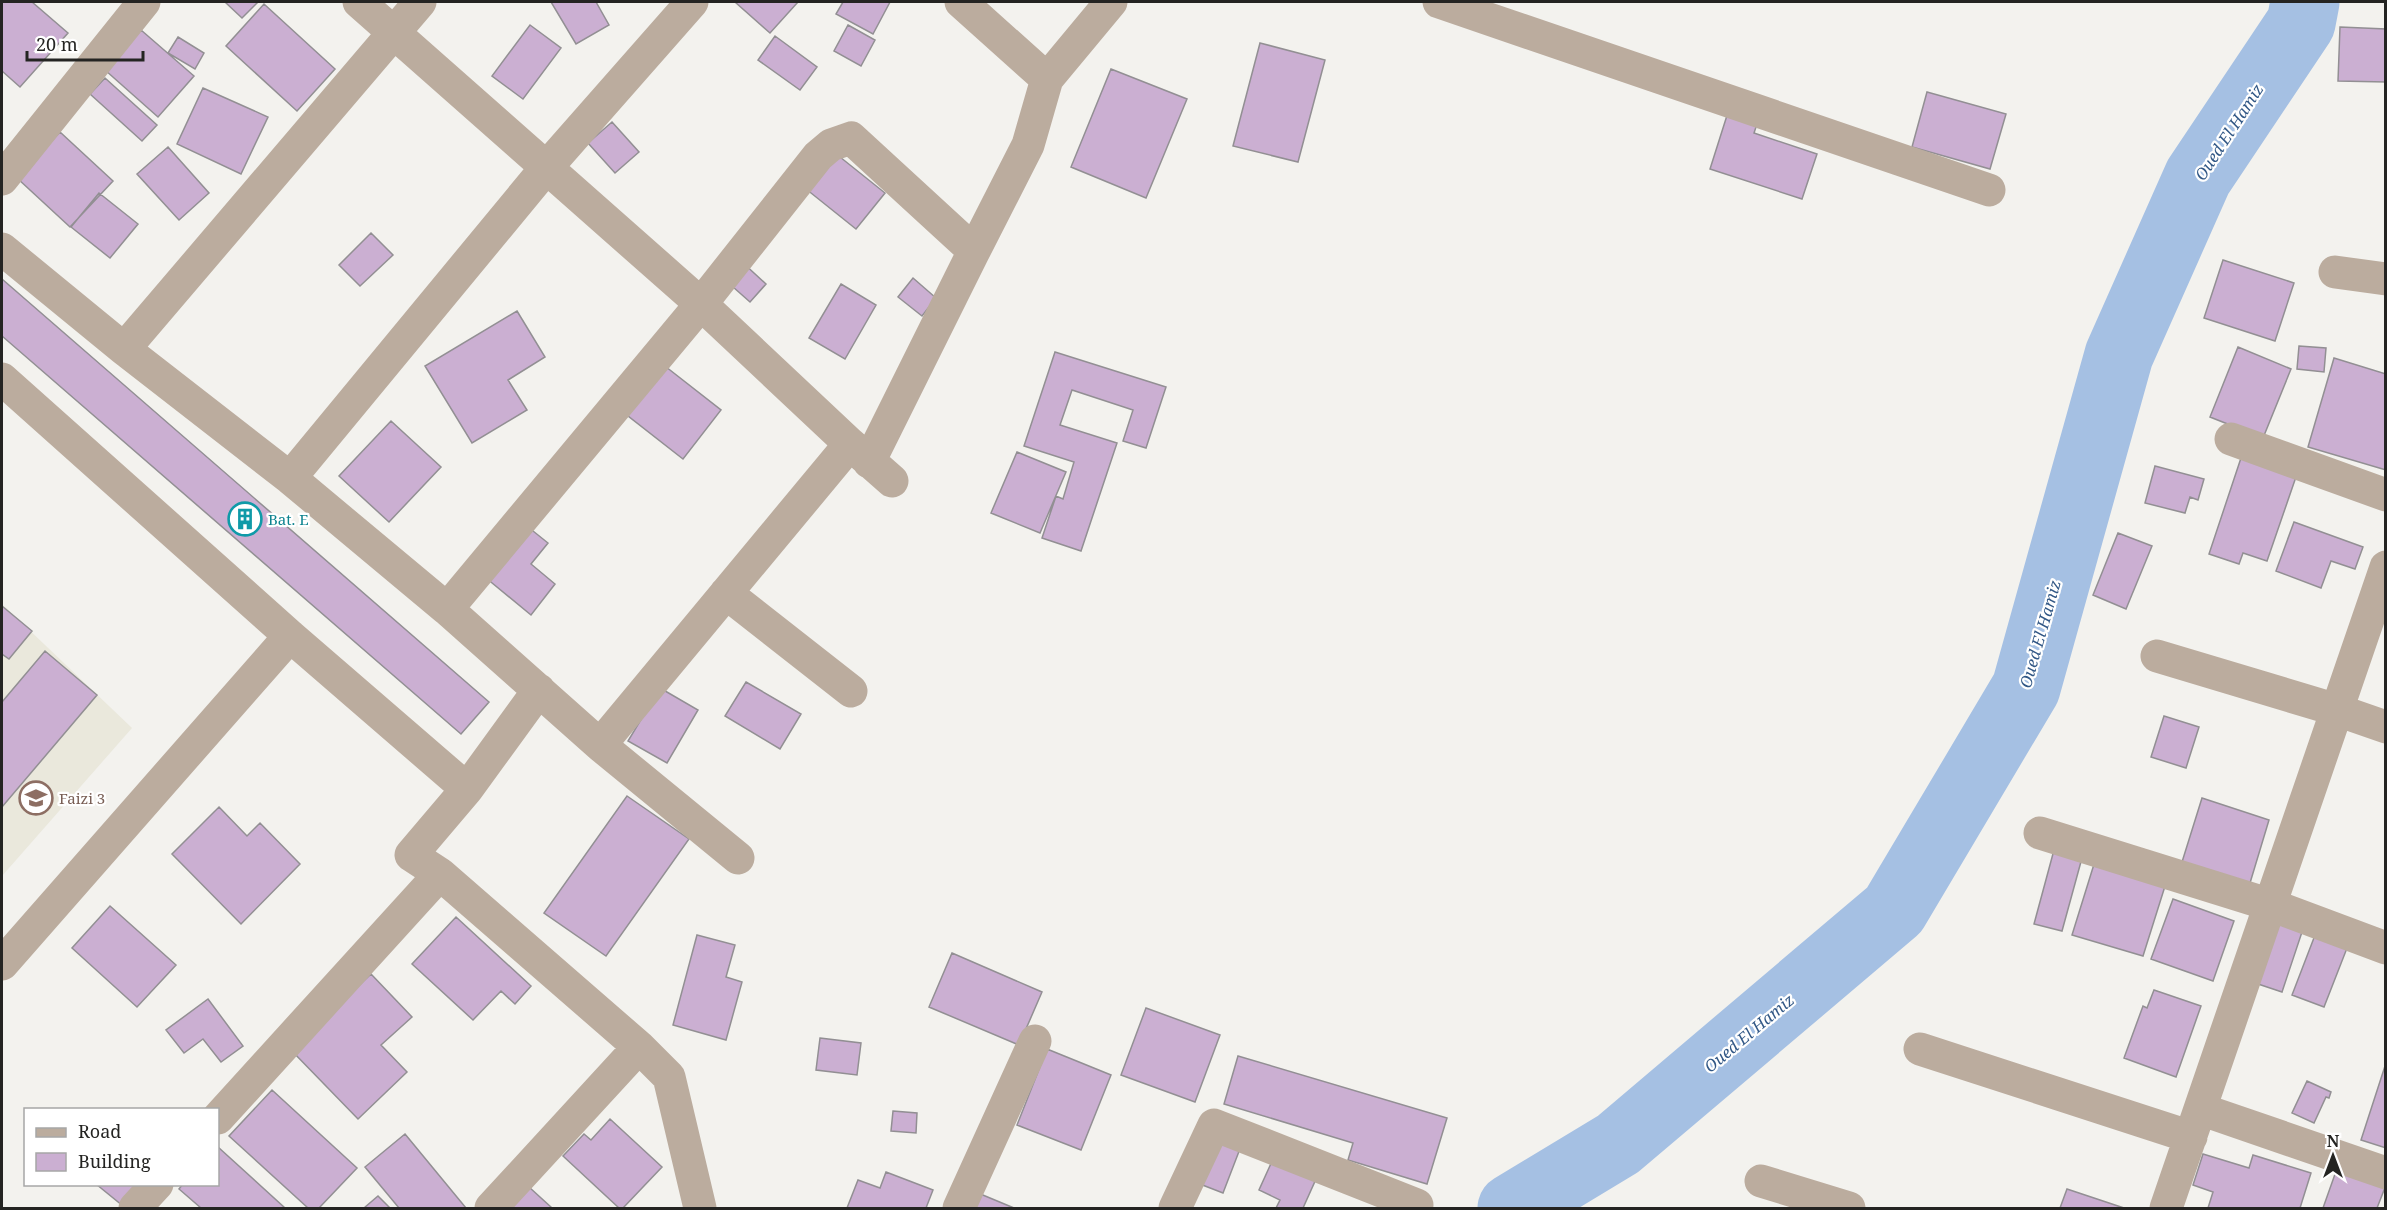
<svg xmlns="http://www.w3.org/2000/svg" width="2387" height="1210" font-family="'Noto Serif',serif">
	<style>
		.built { fill: #eae8dc }
		.lines { fill: none; stroke-linecap: round; stroke-linejoin: round }
		.river { stroke: #a5c0e3; stroke-width: 69 }
		.building { fill: #cbafd2; stroke: #928f93; stroke-width: 1.5 }
		.street { stroke: #bbac9e; stroke-width: 33 }
		.labels { text-anchor: middle; dominant-baseline: central; stroke-width: 4.5; stroke-linejoin: round; paint-order: stroke }
		.culture-label { font-size: 15px; fill: #0d838f; stroke: #fff; text-anchor: start }
		.education-label { font-size: 15px; fill: #785e54; stroke: #fff; text-anchor: start }
		.water-label { font-size: 16px; font-style: italic; fill: #325886; stroke: #fff }
	</style>
	<rect width="100%" height="100%" fill="#f3f2ee"/>
	<path class="built" d="M2 604 132 728 2 876Z"/>
	<g class="lines">
		<path class="river" d="M1512 1208 1618 1144 1894 910 2026 688 2119 355 2198 177 2301 23 2305 2"/>
	</g>
	<path class="building" d="M2 2H32L68 33 20 87 2 71Z
		M225 2H258L242 18Z
		M551 2H596L609 25 576 44Z
		M735 2H798L770 33Z
		M843 2H890L873 34 836 14Z
		M264 4 335 69 297 111 226 46Z
		M530 25 561 48 523 99 492 76Z
		M848 25 875 40 861 66 834 51Z
		M2340 27 2386 29V82L2338 81Z
		M141 30 194 76 158 117 105 70Z
		M775 36 817 67 800 90 758 60Z
		M178 37 204 53 195 69 168 53Z
		M1260 43 1325 60 1298 162 1233 146Z
		M1111 69 1187 99 1146 198 1071 167Z
		M105 78 157 125 142 141 90 94Z
		M203 88 268 117 241 174 177 144Z
		M1927 92 2006 114 1990 169 1912 147Z
		M1730 106 1760 115 1754 133 1817 154 1802 199 1710 169Z
		M612 122 639 152 615 173 588 143Z
		M60 132 113 181 70 227 17 178Z
		M168 147 209 193 179 220 137 174Z
		M835 153 885 193 856 229 806 189Z
		M99 193 138 224 110 258 71 227Z
		M371 233 393 255 360 286 339 265Z
		M2223 260 2294 283 2275 341 2204 318Z
		M741 261 766 284 750 302 724 279Z
		M913 278 936 298 922 316 898 297Z
		M2 279 489 702 461 734 2 336Z
		M841 284 876 305 845 359 809 338Z
		M517 311 545 357 508 380 527 410 472 443 425 366Z
		M2299 346 2326 348 2324 372 2297 369Z
		M2238 347 2291 369 2263 438 2210 417Z
		M1055 352 1166 387 1146 448 1123 441 1133 410 1072 390 1060 425 1117 443 1081 551 1042 538 1056 496 1063 499 1074 462 1024 446Z
		M2334 358 2386 374V470L2308 447Z
		M661 363 721 410 683 459 623 412Z
		M391 421 441 467 389 522 339 476Z
		M1017 452 1066 472 1040 533 991 513Z
		M2242 455 2297 474 2267 561 2243 553 2239 564 2209 554Z
		M2155 466 2204 479 2198 500 2190 497 2185 513 2145 503Z
		M2294 522 2363 547 2355 569 2331 561 2321 588 2276 571Z
		M528 527 548 543 531 564 555 584 531 615 486 578Z
		M2118 533 2152 546 2126 609 2093 595Z
		M2 606 32 631 9 659 2 654Z
		M45 651 97 695 2 807V702Z
		M746 682 801 714 780 749 725 716Z
		M660 688 698 710 667 763 628 741Z
		M2164 716 2199 727 2186 768 2151 757Z
		M627 796 689 839 606 956 544 913Z
		M2202 798 2269 820 2250 883 2182 862Z
		M219 807 247 836 260 823 300 864 241 924 172 854Z
		M2054 850 2082 858 2062 931 2034 924Z
		M2095 861 2166 883 2143 956 2072 935Z
		M2173 899 2234 921 2213 981 2151 959Z
		M110 906 176 965 137 1007 72 948Z
		M2275 916 2304 926 2282 992 2252 982Z
		M456 917 531 986 515 1004 501 991 473 1020 412 964Z
		M2317 930 2349 943 2324 1007 2292 995Z
		M697 935 735 945 726 977 742 982 726 1040 673 1025Z
		M952 953 1042 992 1019 1045 929 1007Z
		M371 974 412 1017 381 1045 407 1072 358 1119 291 1050Z
		M2154 990 2201 1006 2176 1077 2124 1058 2143 1006 2147 1008Z
		M208 999 243 1046 221 1062 203 1039 184 1053 166 1030Z
		M1146 1008 1220 1035 1195 1102 1121 1075Z
		M820 1038 861 1043 857 1075 816 1070Z
		M1047 1049 1111 1075 1081 1150 1017 1125Z
		M1238 1056 1447 1118 1427 1184 1348 1160 1353 1143 1224 1104Z
		M2385 1066H2386V1148L2361 1140Z
		M2307 1081 2331 1092 2329 1098 2326 1097 2314 1123 2292 1113Z
		M272 1090 357 1168 319 1208H308L229 1136Z
		M893 1111 917 1113 916 1133 891 1131Z
		M610 1119 662 1167 623 1208H619L563 1156 584 1134 591 1140Z
		M1207 1127 1243 1141 1223 1193 1187 1179Z
		M405 1134 466 1208H399L365 1167Z
		M218 1147 285 1208H201L179 1189 183 1184H218Z
		M2203 1154 2249 1168 2253 1155 2311 1173 2300 1208H2208L2213 1192 2193 1185Z
		M1273 1159 1316 1179 1303 1208H1276L1280 1200 1259 1190Z
		M2340 1160 2386 1185 2377 1208H2323Z
		M886 1172 933 1190 926 1208H847L858 1180 880 1188Z
		M96 1184H140L123 1206Z
		M529 1187 552 1208H509Z
		M2067 1189 2124 1208H2060Z
		M978 1193 1014 1208H971Z
		M378 1196 390 1208H364Z"/>
	<g class="lines">
		<path class="street" d="M359 2 701 304 850 444 892 481
			M961 2 1047 79
			M1439 2 1989 190
			M2 179 144 2
			M2 249 124 349 290 478 447 609 600 745 850 444
			M2335 272 2386 279
			M124 349 420 2
			M2 379 290 636 467 789 539 690
			M2231 439 2386 495
			M869 462 974 251
			M290 478 546 168 692 2
			M726 593 851 691
			M447 609 701 304 818 156 831 145 851 138 974 251 1028 145 1047 79 1111 2
			M2157 656 2337 710 2386 727
			M600 745 738 858
			M467 789 411 855 440 874 639 1047
			M2040 833 2271 905 2386 948
			M2 964 290 636
			M1920 1049 2191 1137
			M2200 1109 2386 1173
			M218 1118 440 874
			M1761 1181 1849 1208
			M135 1208 157 1184
			M491 1208 639 1047 669 1077 700 1208
			M959 1208 1035 1041
			M1175 1208 1214 1125 1417 1205
			M2166 1208 2386 567"/>
	</g>
	<defs>
		<symbol id="building-ring" viewBox="-11 -11 22 22"><circle r="9.5" fill="#fff" stroke="#0f9aa8" stroke-width="1.5"/><path d="M-4-6H4V6H1V3H-1V6H-4ZM-2.5-4.3h1.7v1.8h-1.7ZM.8-4.3h1.7v1.8H.8ZM-2.5-1h1.7V.8h-1.7ZM.8-1h1.7V.8H.8Z" fill="#0f9aa8"/></symbol>
		<symbol id="school-ring" viewBox="-11 -11 22 22"><circle r="9.5" fill="#fff" stroke="#8d6e63" stroke-width="1.5"/><path d="M0-5L7-2L0 1L-7-2ZM-4 1L0 2.5L4 1V4Q0 6-4 4Z" fill="#8d6e63"/></symbol>
	</defs>
	<g fill-rule="evenodd">
		<use href="#building-ring" x="226" y="500" width="38" height="38"/>
		<use href="#school-ring" x="17" y="779" width="38" height="38"/>
	</g>
	<g class="labels">
		<g class="culture-label">
			<text x="268" y="519">Bat. E</text>
		</g>
		<g class="education-label">
			<text x="59" y="798">Faizi 3</text>
		</g>
		<g class="water-label">
			<text transform="translate(2229 132) rotate(-57)">Oued El Hamiz</text>
			<text transform="translate(2040 634) rotate(-74)">Oued El Hamiz</text>
			<text transform="translate(1749 1033) rotate(-40)">Oued El Hamiz</text>
		</g>
	</g>
	<rect width="2387" height="1210" fill="none" stroke="#242422" stroke-width="6"/>
	<rect x="24" y="1108" width="195" height="78" fill="#ffffff" stroke="#a7a7a7" stroke-width="1.5"/>
	<rect x="36" y="1128" width="30" height="9" fill="#bbac9e" stroke="#a7a7a7" stroke-width="1.5"/>
	<text x="78" y="1138" font-size="18" fill="#242422">Road</text>
	<rect x="36" y="1153" width="30" height="18" fill="#cbafd2" stroke="#a7a7a7" stroke-width="1.5"/>
	<text x="78" y="1168" font-size="18" fill="#242422">Building</text>
	<g transform="translate(2333 1156)" stroke="#ffffff" stroke-width="4.5" paint-order="stroke">
	<path d="M0-4.5L10 22L0 15L-10 22Z" fill="#242422"/>
	<text y="-9" font-size="16" font-weight="bold" text-anchor="middle" fill="#242422">N</text>
	</g>
	<path d="M27 51v9h116v-9" fill="none" stroke="#242422" stroke-width="3"/>
	<text x="36" y="51" font-size="18" fill="#242422" stroke="#ffffff" stroke-width="4.5" paint-order="stroke">20 m</text>
</svg>
